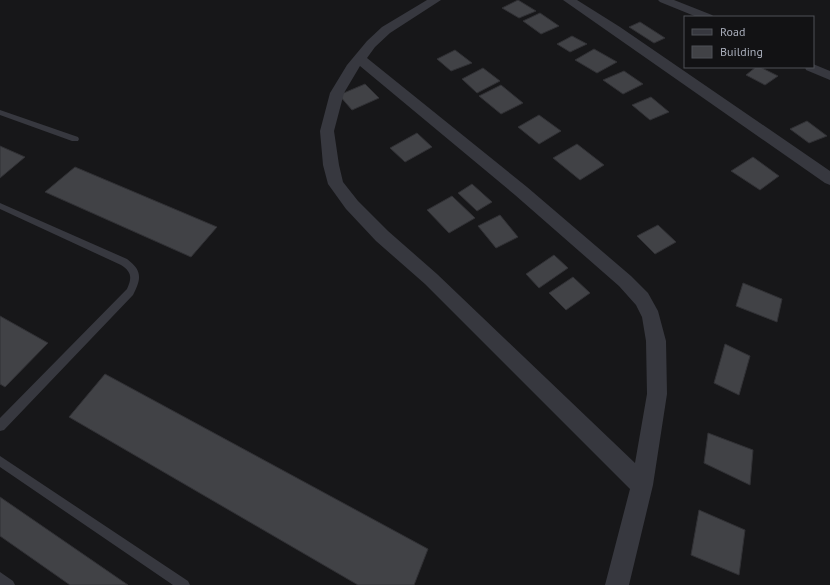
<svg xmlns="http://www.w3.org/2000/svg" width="830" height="585" font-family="'PT Sans',sans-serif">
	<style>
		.building { fill: #414246; stroke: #313135 }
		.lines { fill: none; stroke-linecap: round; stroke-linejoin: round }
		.service { fill: #37383f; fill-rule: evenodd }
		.minor { fill: #37383f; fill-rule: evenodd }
	</style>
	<rect width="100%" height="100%" fill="#171719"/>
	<path class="building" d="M518 0 536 11 519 18 502 8Z
		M540 13 559 26 541 34 523 21Z
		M640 22 665 38 654 43 629 27Z
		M572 36 587 44 570 52 557 44Z
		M594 49 617 62 597 73 575 60Z
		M455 50 472 63 451 71 437 59Z
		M756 67H760L778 76 765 85 746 75Z
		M483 68 500 81 477 93 462 79Z
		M624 71 643 84 623 94 603 80Z
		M365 84 379 98 352 110 339 95Z
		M501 85 523 103 501 114 479 96Z
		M651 97 669 112 650 120 632 105Z
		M539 115 561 131 539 144 518 127Z
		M807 121 827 136 809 143 790 129Z
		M417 133 432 147 405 162 390 148Z
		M577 144 604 165 580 180 553 158Z
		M0 146 25 157 0 178Z
		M753 157 779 176 760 190 731 171Z
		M75 167 217 227 191 257 45 192Z
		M472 184 492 202 477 211 458 193Z
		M452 196 475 218 449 233 427 210Z
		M500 215 518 237 496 248 478 226Z
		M658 225 676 242 655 254 637 236Z
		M554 255 568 268 539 288 526 274Z
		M573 277 590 293 566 310 549 293Z
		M743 283 782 299 777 322 736 306Z
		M0 316 48 343 5 387 0 384Z
		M725 344 750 356 739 395 714 383Z
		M105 374 428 549 414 585H358L69 417Z
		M708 433 753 450 750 485 704 463Z
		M0 497 128 585H70L0 536Z
		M699 510 745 530 739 575 691 555Z"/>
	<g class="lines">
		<path class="service" d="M0 110 78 137 79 139 78 141H72L0 115Z
			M0 203 127 259C143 271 141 279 133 295L4 430 0 431V418L127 289C132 278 132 272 121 265L0 209Z
			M0 456 188 581 190 585H173L0 467Z
			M0 572 13 581 15 585H0Z"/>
		<path class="minor" d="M427 0H441L390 33 375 47 367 58 527 187 631 276 648 293 658 311 666 341 667 394 653 485 629 585H605L630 489 425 284 376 241 346 209 328 184 323 165 320 131 330 93 347 65 367 41 382 27ZM360 66 515 195 619 286 636 305 642 317 646 341 647 394 635 463 437 274 388 231 358 201 343 182 339 165 334 131 344 93Z
			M563 0H577L620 27 830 171V185L825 183Z
			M658 0H674L712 15 714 17H697L660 2Z
			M813 64 830 71V80L806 70 805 67H813Z"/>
	</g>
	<rect x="684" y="16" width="130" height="52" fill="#121214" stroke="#4e5056"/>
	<rect x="692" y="29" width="20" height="6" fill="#37383f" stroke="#4e5056"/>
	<text x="720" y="36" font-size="12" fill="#a8adba">Road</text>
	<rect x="692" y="46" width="20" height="12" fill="#414246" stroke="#4e5056"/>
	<text x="720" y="56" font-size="12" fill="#a8adba">Building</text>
</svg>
